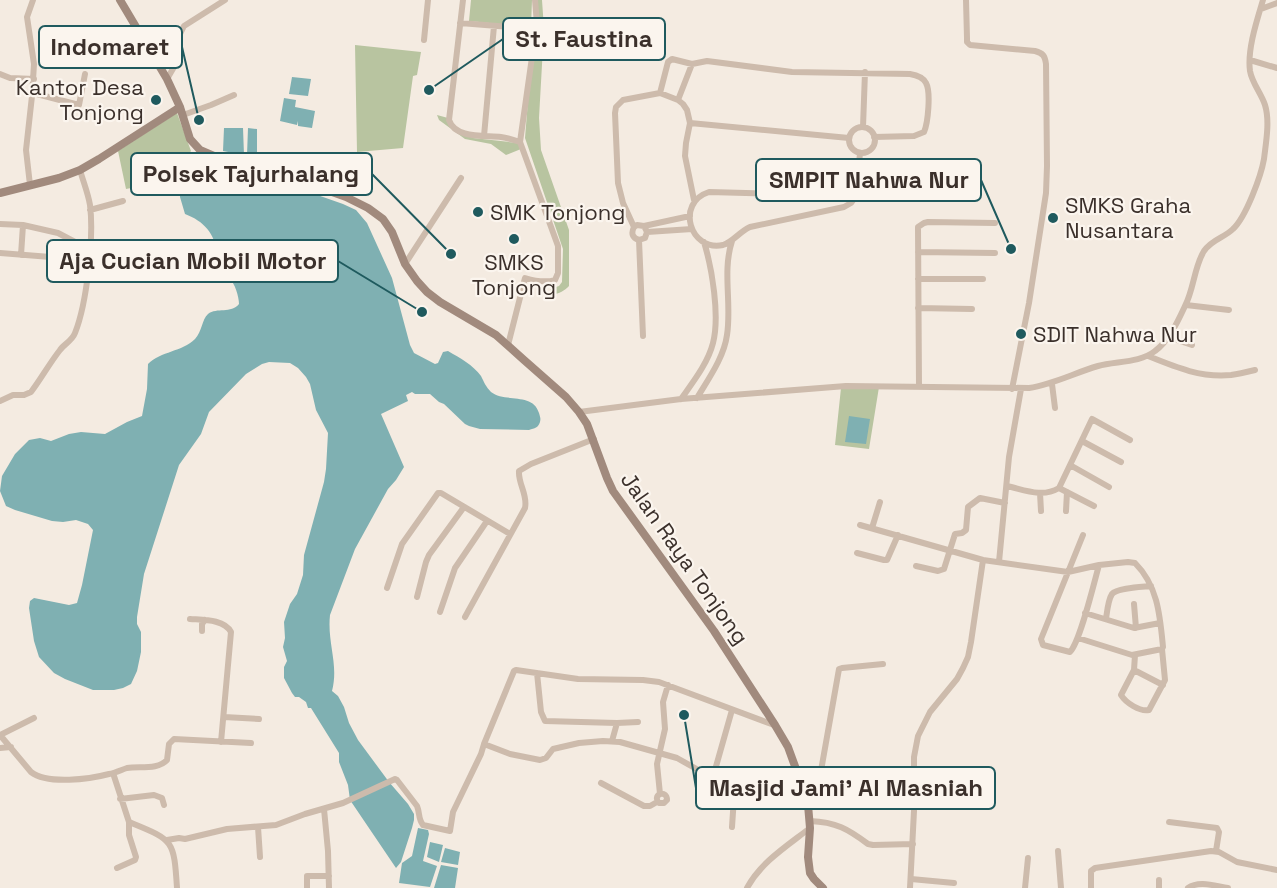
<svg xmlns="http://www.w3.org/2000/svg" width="1277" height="888" font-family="'Space Grotesk',sans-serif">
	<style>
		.green { fill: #b8c4a0 }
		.water { fill: #7fb0b2 }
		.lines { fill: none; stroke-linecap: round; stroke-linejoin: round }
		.street { stroke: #cdbbac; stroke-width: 6 }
		.secondary { stroke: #a18a7d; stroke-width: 8 }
		.poi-dot { fill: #1f5a5e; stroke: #fbf5ee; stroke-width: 2 }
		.labels { text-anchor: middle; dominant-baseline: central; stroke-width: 4.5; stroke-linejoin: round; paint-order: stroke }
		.poi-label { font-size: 22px; fill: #3b302b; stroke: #fbf5ee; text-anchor: start }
		.street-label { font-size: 22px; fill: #3b302b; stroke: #fbf5ee }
		.leader { fill: none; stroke: #1f5a5e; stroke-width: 2 }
		.callout-dot { fill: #1f5a5e; stroke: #fbf5ee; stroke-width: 2 }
		.callout { fill: #fbf5ee; stroke: #1f5a5e; stroke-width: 2 }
		.callout-label { font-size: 24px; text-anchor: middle; font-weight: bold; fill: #3b302b }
	</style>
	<rect width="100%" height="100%" fill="#f4ebe1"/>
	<path class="green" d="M471 0H532L531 27 469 21Z
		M536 0H542L544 29 539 118 541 150 569 230V286C564 291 558 295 550 294V289L559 286 562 282 563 249 525 138Z
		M355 45 421 52 417 75 413 76 403 148 357 152Z
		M177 113 191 151 185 159 187 177 126 189 118 151Z
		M437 115 448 118V122L473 138 518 143 521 149 506 155 491 144 465 139 439 120Z
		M879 387 869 449 835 445 841 388Z"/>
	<path class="water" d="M292 77 311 79 308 96 289 94Z
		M284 98 296 100 295 107 315 111 312 128 298 126V121L297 125 280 121Z
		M224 128H243L244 155 223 151Z
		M248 128 257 129V156L247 155Z
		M192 153 208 160 286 184 343 204 356 210 367 223 392 278 410 345 414 353 435 364 438 363 443 352 448 351C460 358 473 365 481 376 484 382 486 387 491 392 505 403 533 392 539 413 540 417 541 418 540 422 538 428 535 428 529 430L480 429 469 426 465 424 444 404 439 402 430 394H415L412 392 406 395 408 401 381 414 404 467 396 480 388 489 355 549 330 615C327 643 339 664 332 691L338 696 344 707 349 723 358 740 389 782 408 804 414 814V820L412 828 401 862 396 868 350 800 348 785 339 762V753L311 708H308L306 702 299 697H295L292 693 284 678V667L287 661 283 647 285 638 284 622 290 604 297 594 303 575 304 555 324 482 326 469 328 433 316 410 310 384 306 377 298 368 290 363 269 362 262 364 246 374 209 412 201 434 179 465 144 574 137 617V624L141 632V652L137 671 131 684 123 688 114 690H93L65 679 54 673 39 657 34 641 29 608 30 601 34 598 69 605 77 603 82 585 93 530 88 524 76 520 63 522 52 521 15 510 6 506 0 491 2 476 15 454 29 440 40 438 51 441 69 434 81 432 105 434 127 422 142 416 147 389 148 364C161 351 182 352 195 339 202 332 202 319 208 314 217 307 231 314 239 304 239 297 235 283 229 278 226 276 222 275 219 273 217 267 218 260 217 253 215 234 204 221 185 214L180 197V191L186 186C188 175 184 161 192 153Z
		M849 416 870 419 866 444 845 442Z
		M418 828 428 830 429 834 423 861 437 866 430 887 399 883 402 863 412 856Z
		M430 842 443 845 439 862 427 857Z
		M445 848 460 852 458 865 441 862Z
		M441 865 458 868 455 888H434Z"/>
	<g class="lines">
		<path class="street" d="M463 0 449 120C455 139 485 135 501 137 508 138 514 140 520 142L558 246V273L555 280C545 283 535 281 525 278L508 345
			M966 0 967 38V42L970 45 1035 51C1043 53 1045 56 1046 64L1047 166 1046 193 1029 303 1012 389
			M1261 9 1277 3
			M460 23 534 29H536L537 24 535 0
			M424 40 428 0
			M1250 60 1277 68
			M0 74 10 78 34 79
			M167 79 174 67 179 36 184 26 225 0
			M33 93 79 105 85 74
			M660 93 668 62 672 59 692 64 707 61 792 72 910 74C916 75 923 77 926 83 931 92 928 123 924 132L914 136 874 137
			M678 100 692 64
			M183 115 211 105 234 95
			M690 123 849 138
			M863 127 865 72
			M849 140a13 13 0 1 1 26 0a13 13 0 1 1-26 0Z
			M484 136 494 26
			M520 142 536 29
			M30 185 26 150 32 96 34 64 27 17 33 0
			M856 196 709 192C675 203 690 252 723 245 733 242 739 232 750 227L844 207 851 203 856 196 860 153
			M90 210 123 201
			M0 224 23 225 58 233 77 243 75 270
			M644 226 690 216
			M634 227 637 225 644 226 647 232 645 238 639 240C632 238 631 233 634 227L623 203 618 183 615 113 616 107 623 100 660 93 678 100 683 104 687 110 690 123 686 143 685 156 694 200
			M647 232 692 229
			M639 240 643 336
			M918 252 995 253
			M0 253 76 259
			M21 255 23 225
			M405 264 461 178
			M918 279H983
			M1186 305 1229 310
			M918 308 972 309
			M1168 337 1192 345
			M1148 356C1175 367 1201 378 1231 375 1239 374 1247 372 1255 370
			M1052 384 1055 408
			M919 386 918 227 924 223 928 222 995 223
			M697 398C709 378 724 357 727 335 732 303 722 272 732 241
			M681 399C693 382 708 363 713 343 720 316 712 268 704 242
			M0 401 13 395H24L31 392C41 379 49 364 60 350 64 344 72 341 75 333 87 303 94 237 90 205 88 193 83 181 80 170
			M579 412 681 399 846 386 1029 388C1054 384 1074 373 1098 366 1116 361 1140 363 1155 351 1169 341 1178 321 1185 306 1194 289 1194 267 1204 251 1212 239 1224 238 1233 229 1246 217 1261 176 1264 159 1266 142 1270 121 1265 105 1261 93 1252 83 1250 71 1247 50 1257 20 1263 0
			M1082 441 1121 462
			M1070 465 1109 487
			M1007 486C1025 490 1042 498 1059 488L1092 419 1130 440
			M1059 488 1094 506
			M1040 493 1041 511
			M1066 511 1067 492
			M860 525 983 560 1068 572 1099 565 1128 562 1135 563C1158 586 1160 616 1163 647L1162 649 1132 655 1078 638
			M872 528 880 502
			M1083 535 1041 639 1043 645 1070 652C1080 642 1094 583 1099 565
			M857 553 884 560H887L898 535
			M999 562 1009 457 1021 389
			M916 566 938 571 944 569 955 534 962 533 966 530 968 507 980 498 1005 503
			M387 588 402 544 438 493H441L510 534
			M417 597 426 562 429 555 464 507
			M1134 604 1136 628
			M440 612 455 568 487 521
			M1085 613 1134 628 1160 623
			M465 617 525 508C528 495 518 484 519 471L531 464 594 439
			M190 619C203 620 224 619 231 632L221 742
			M1106 619C1107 612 1108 600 1112 594 1117 588 1142 587 1151 586
			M202 631V624L205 620
			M1135 655 1134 670 1121 695C1126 703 1140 712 1149 710L1165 680 1162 649
			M1134 670 1163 685
			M537 673 541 712 545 721 617 723 638 722
			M224 717 259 719
			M0 735 31 772C48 785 90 779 109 774 115 773 121 770 127 768 140 766 158 770 167 760L169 744 174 739 251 743
			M0 735 34 718
			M612 741 617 723
			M484 744 510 754 540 760 546 758 553 749 579 743 603 741 620 742 677 758 709 776 735 782 796 771
			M0 748 11 747
			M113 773 129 822C173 840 174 839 177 888
			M713 777 732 710
			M601 783 644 806H650L657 802
			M880 783 914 788
			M804 791 819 782 839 669 842 668 883 664
			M914 791 931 794
			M660 794C664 793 667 795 667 800L664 803H659C656 800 656 796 660 794L657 764 665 729 663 702 668 685
			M120 799 154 795 162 798 164 805
			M706 801 709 776
			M324 809 328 851 329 888
			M810 821C836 822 848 829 868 844L873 845 913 844
			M1169 822 1217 828 1219 832 1216 851
			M258 827 260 857
			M732 827 735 782
			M167 840 179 838 185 839 227 829 276 825 305 814 343 803 395 779 397 780 417 806C420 813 418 819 423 825L450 831 453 812 481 754 484 744 514 671 516 670 578 679 643 680 659 682 774 725
			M1058 851 1061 888
			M117 868 135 860 136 857 129 835V822
			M911 879 954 883
			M307 888V876H329
			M747 888C761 862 787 846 810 828
			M910 888 914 811V757L918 736 930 712 957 679 963 668 968 657 971 642 983 560
			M1025 888 1028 858
			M1091 888V871L1095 868 1211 851 1219 852 1237 862 1277 870
			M1159 888V880
			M1188 888C1199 880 1215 886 1228 888"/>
		<path class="secondary" d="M120 0 167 79 180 107 190 139 200 150 214 156 279 173 346 197 368 208 383 219 392 232 405 264 417 281 427 292 440 302 496 335 524 360 566 397 579 412 587 424 607 478 613 491 714 631 775 725 788 747 804 791 808 805 810 828 808 857 810 873 814 879 823 888
			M0 193 59 178 80 170 99 159 180 107"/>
	</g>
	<g class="poi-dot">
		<circle cx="156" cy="100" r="6"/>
		<circle cx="478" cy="212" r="6"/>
		<circle cx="1053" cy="218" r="6"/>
		<circle cx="514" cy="239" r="6"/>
		<circle cx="1021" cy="334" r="6"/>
	</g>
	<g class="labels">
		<g class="poi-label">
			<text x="144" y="87" text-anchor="end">Kantor Desa<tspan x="144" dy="25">Tonjong</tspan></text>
			<text x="1065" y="205">SMKS Graha<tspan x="1065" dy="25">Nusantara</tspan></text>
			<text x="490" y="212">SMK Tonjong</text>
			<text x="514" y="262" text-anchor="middle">SMKS<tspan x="514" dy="25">Tonjong</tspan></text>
			<text x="1033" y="334">SDIT Nahwa Nur</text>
		</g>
		<g class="street-label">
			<text transform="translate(685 558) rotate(55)">Jalan Raya Tonjong</text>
		</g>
	</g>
	<path class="leader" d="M429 90L503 39M199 120L182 47M451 254L372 174M1011 249L981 180M422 312L338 261M684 715L696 788"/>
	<g class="callout-dot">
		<circle cx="429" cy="90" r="6"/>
		<circle cx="199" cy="120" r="6"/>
		<circle cx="451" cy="254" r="6"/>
		<circle cx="1011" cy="249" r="6"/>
		<circle cx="422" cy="312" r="6"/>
		<circle cx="684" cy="715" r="6"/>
	</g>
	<g class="callout">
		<rect x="503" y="18" width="162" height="42" rx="6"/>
		<rect x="39" y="26" width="143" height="42" rx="6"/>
		<rect x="131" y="153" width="241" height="42" rx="6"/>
		<rect x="756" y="159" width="225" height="42" rx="6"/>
		<rect x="47" y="240" width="291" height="42" rx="6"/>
		<rect x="696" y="767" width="299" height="42" rx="6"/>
	</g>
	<g class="callout-label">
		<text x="584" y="47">St. Faustina</text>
		<text x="110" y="55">Indomaret</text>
		<text x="251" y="182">Polsek Tajurhalang</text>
		<text x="869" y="188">SMPIT Nahwa Nur</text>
		<text x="193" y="269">Aja Cucian Mobil Motor</text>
		<text x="846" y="796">Masjid Jami' Al Masniah</text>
	</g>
</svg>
